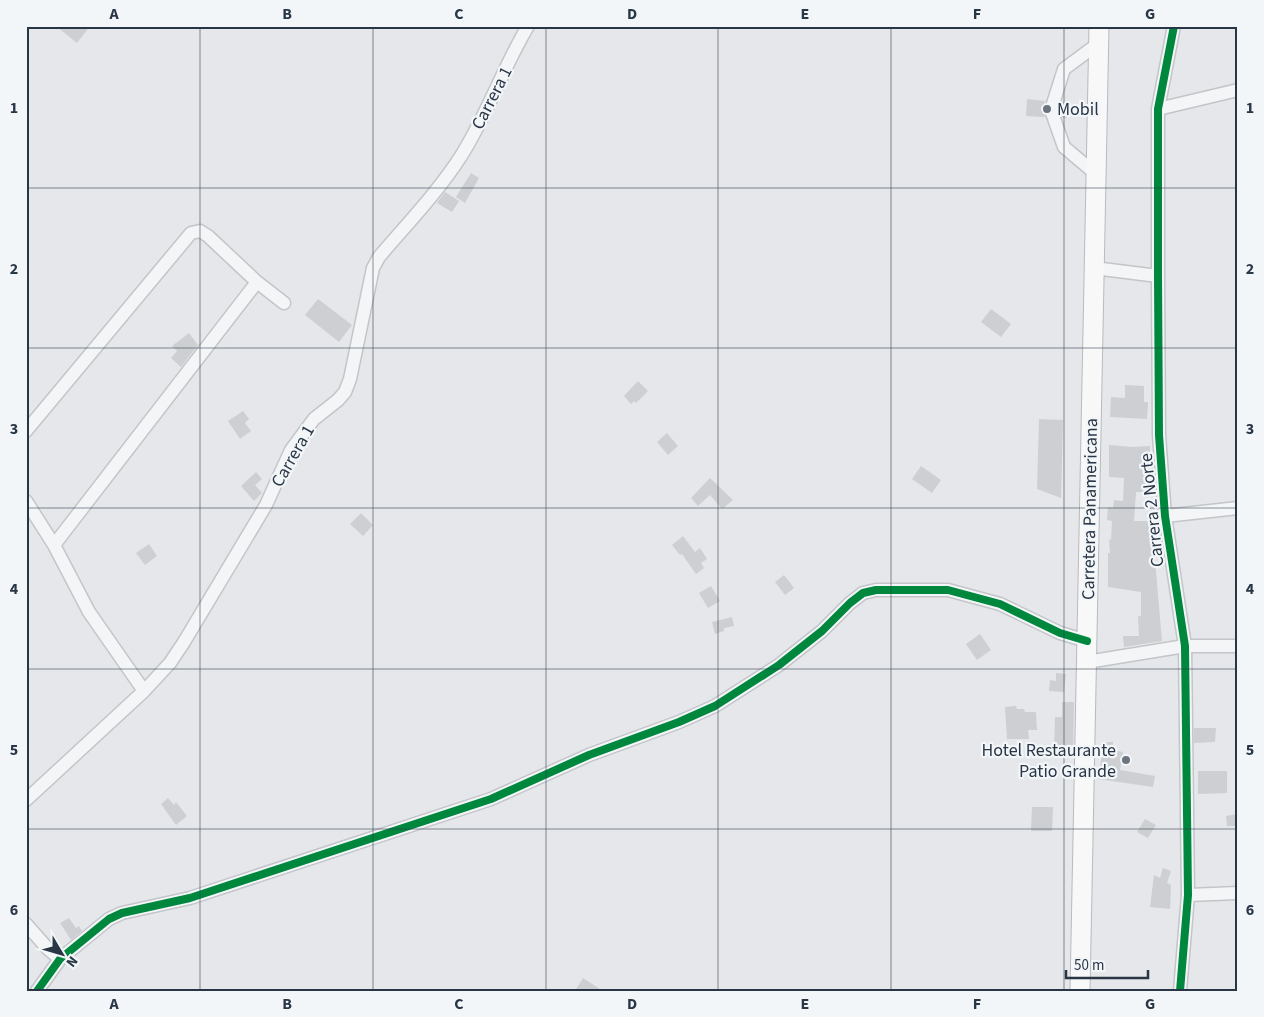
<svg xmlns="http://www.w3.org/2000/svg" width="1264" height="1017" font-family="'Source Sans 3',sans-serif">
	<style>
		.building { fill: #cdcfd2 }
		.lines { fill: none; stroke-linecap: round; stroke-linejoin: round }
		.minor-casing { stroke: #c3c5c8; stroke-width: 15 }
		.highway-casing { stroke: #b7babf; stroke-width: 21 }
		.minor { stroke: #f4f5f7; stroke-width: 12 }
		.highway { stroke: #f8f8f8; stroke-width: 19 }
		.cycleway-casing { stroke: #f3f6f9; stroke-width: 11 }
		.cycleway { stroke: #00873e; stroke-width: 8 }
		.grid { fill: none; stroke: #293646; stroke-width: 1; stroke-opacity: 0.55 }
		.poi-dot { fill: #6b747f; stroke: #f3f6f9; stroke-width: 2 }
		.labels { text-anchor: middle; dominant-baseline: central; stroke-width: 4.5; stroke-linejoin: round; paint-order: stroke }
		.street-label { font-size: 18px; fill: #293646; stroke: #f3f6f9 }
		.poi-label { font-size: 18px; fill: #293646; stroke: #f3f6f9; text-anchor: start }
		.neatline { fill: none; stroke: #293646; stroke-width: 2 }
		.grid-label { font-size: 16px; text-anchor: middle; font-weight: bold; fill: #293646 }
	</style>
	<rect width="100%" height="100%" fill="#e5e7ea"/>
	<path class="building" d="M56 26H90L77 43Z
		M1027 99 1045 101 1043 108 1045 117 1026 116Z
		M1062 101 1068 102 1067 118H1062L1060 110Z
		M471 173 479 178 465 203 456 197Z
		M445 192 459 201 452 212 437 203Z
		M318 299 352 325 339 342 305 315Z
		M991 309 1011 324 1001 337 981 322Z
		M189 333 198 345 181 367 171 358 177 351 172 346Z
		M638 381 648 391 636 403 634 401 631 404 624 396Z
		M1125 385 1144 386V402H1148L1147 419 1110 417 1111 397 1125 398Z
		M243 411 249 419 245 423 251 431 240 439 228 421Z
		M1039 419 1063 420 1061 498 1037 489Z
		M667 433 678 446 668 455 657 442Z
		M1109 445 1133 447 1150 446 1149 467 1153 468V476H1147V492H1136L1134 521H1148V525H1152L1162 641 1124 647 1123 636H1139L1138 616H1141V592L1108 587V553H1110L1109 539 1111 540 1112 521 1107 520 1108 507 1113 508 1114 500 1123 501 1124 478 1109 477Z
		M921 466 941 480 932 493 912 479Z
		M256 472 262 479 255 485 262 493 254 501 241 486Z
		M710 478 733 500 722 509 710 495 698 506 691 498Z
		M361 513 373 525 363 536 350 524Z
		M683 536 695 552 700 548 707 559 701 563 704 568 696 574 682 554 680 555 672 545Z
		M149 544 157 556 145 565 136 553Z
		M784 575 794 588 785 595 775 582Z
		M711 586 720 601 708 608 699 593Z
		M732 617 734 626 724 628V631L715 634 712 622Z
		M980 634 991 650 977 660 966 644Z
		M1056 673 1066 674 1064 692 1049 691 1050 680 1056 681Z
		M1062 702H1074L1073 752H1054L1055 717H1062Z
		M1016 706 1017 709H1024L1025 712H1036L1037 730H1028L1029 739H1007L1005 707Z
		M1194 728H1216L1215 742 1194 743Z
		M1104 742H1113V750L1123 752 1120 770 1155 776 1153 787 1098 779Z
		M1198 771H1227V793L1198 794Z
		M168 798 174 805 176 802 187 816 176 825 161 804Z
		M1032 807H1053L1052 831H1031Z
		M1238 814V826H1227L1226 816Z
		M1145 819 1156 825 1148 838 1137 832Z
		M1163 868 1171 871 1167 883 1171 885 1170 909 1150 907 1154 875 1160 878Z
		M69 918 76 928 79 926 82 931 71 940 60 923Z
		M583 978 603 991H575Z"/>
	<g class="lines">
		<defs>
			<path id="minor" d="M1174 26 1158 109V276L1159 435 1165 516 1185 646 1188 895 1180 991
				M1158 109 1238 90
				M1096 174 1064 147 1051 110 1064 69 1099 43
				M1094 268 1158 276
				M26 431 191 233 200 231 208 236 257 282 284 303
				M26 501 54 545 89 612 144 691
				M1165 516 1238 508
				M54 545 257 282
				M1087 662 1185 646H1238
				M26 800 144 691 170 663 184 642 266 505 291 450 314 419 338 400 345 392 350 379 373 268 379 257C407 224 438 192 461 156 487 115 503 68 528 26
				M1188 895 1238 893
				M26 924 48 949 60 959
				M37 991 60 959 109 919 122 913 190 898 491 799 589 755 679 722 715 706 779 665 822 631 850 603 863 593 876 590H948L1000 604 1060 633 1087 641"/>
			<path id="highway" d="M1080 991 1099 26"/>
		</defs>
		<use href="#minor" class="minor-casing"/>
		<use href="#highway" class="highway-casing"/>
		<use href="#minor" class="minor"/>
		<use href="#highway" class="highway"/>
		<defs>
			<path id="cycleway" d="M1174 26 1158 109V276L1159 435 1165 516 1185 646 1188 895 1180 991
				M37 991 60 959 109 919 122 913 190 898 491 799 589 755 679 722 715 706 779 665 822 631 850 603 863 593 876 590H948L1000 604 1060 633 1087 641"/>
		</defs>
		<use href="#cycleway" class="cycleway-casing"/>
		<use href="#cycleway" class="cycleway"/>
	</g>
	<path class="grid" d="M200 26V991M373 26V991M546 26V991M718 26V991M891 26V991M1064 26V991M26 188H1238M26 348H1238M26 508H1238M26 669H1238M26 829H1238"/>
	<g class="poi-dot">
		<circle cx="1047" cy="109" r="5"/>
		<circle cx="1126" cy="760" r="5"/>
	</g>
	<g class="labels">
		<g class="street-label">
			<text transform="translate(492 98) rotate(-63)">Carrera 1</text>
			<text transform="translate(293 456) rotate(-60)">Carrera 1</text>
			<text transform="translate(1090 509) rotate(-89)">Carretera Panamericana</text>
			<text transform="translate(1152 510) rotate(-96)">Carrera 2 Norte</text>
		</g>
		<g class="poi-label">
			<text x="1057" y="109">Mobil</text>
			<text x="1116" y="750" text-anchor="end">Hotel Restaurante<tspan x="1116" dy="21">Patio Grande</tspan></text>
		</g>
	</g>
	<rect width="1264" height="1017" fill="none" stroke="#f3f6f9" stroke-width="55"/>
	<g transform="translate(62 954) rotate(128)" stroke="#f3f6f9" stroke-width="4" paint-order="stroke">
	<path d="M0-4L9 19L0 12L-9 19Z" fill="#293646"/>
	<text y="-8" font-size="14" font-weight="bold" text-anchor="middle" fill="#293646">N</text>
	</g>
	<path d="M1066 970v8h82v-8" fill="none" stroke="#293646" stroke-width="2.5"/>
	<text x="1074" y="970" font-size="15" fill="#293646" stroke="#f3f6f9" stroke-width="4" paint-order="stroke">50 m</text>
	<rect x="28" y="28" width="1208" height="962" class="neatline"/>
	<g class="grid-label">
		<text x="114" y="19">A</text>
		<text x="287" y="19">B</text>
		<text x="459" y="19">C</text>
		<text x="632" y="19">D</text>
		<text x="805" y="19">E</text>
		<text x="977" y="19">F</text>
		<text x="1150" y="19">G</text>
		<text x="14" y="113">1</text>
		<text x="1250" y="113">1</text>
		<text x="14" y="274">2</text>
		<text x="1250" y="274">2</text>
		<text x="14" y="434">3</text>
		<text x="1250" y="434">3</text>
		<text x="14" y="594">4</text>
		<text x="1250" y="594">4</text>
		<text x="14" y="755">5</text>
		<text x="1250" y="755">5</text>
		<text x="14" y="915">6</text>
		<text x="1250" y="915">6</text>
		<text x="114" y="1009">A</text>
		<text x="287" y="1009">B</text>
		<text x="459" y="1009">C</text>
		<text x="632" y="1009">D</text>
		<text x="805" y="1009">E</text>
		<text x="977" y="1009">F</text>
		<text x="1150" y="1009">G</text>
	</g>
</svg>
